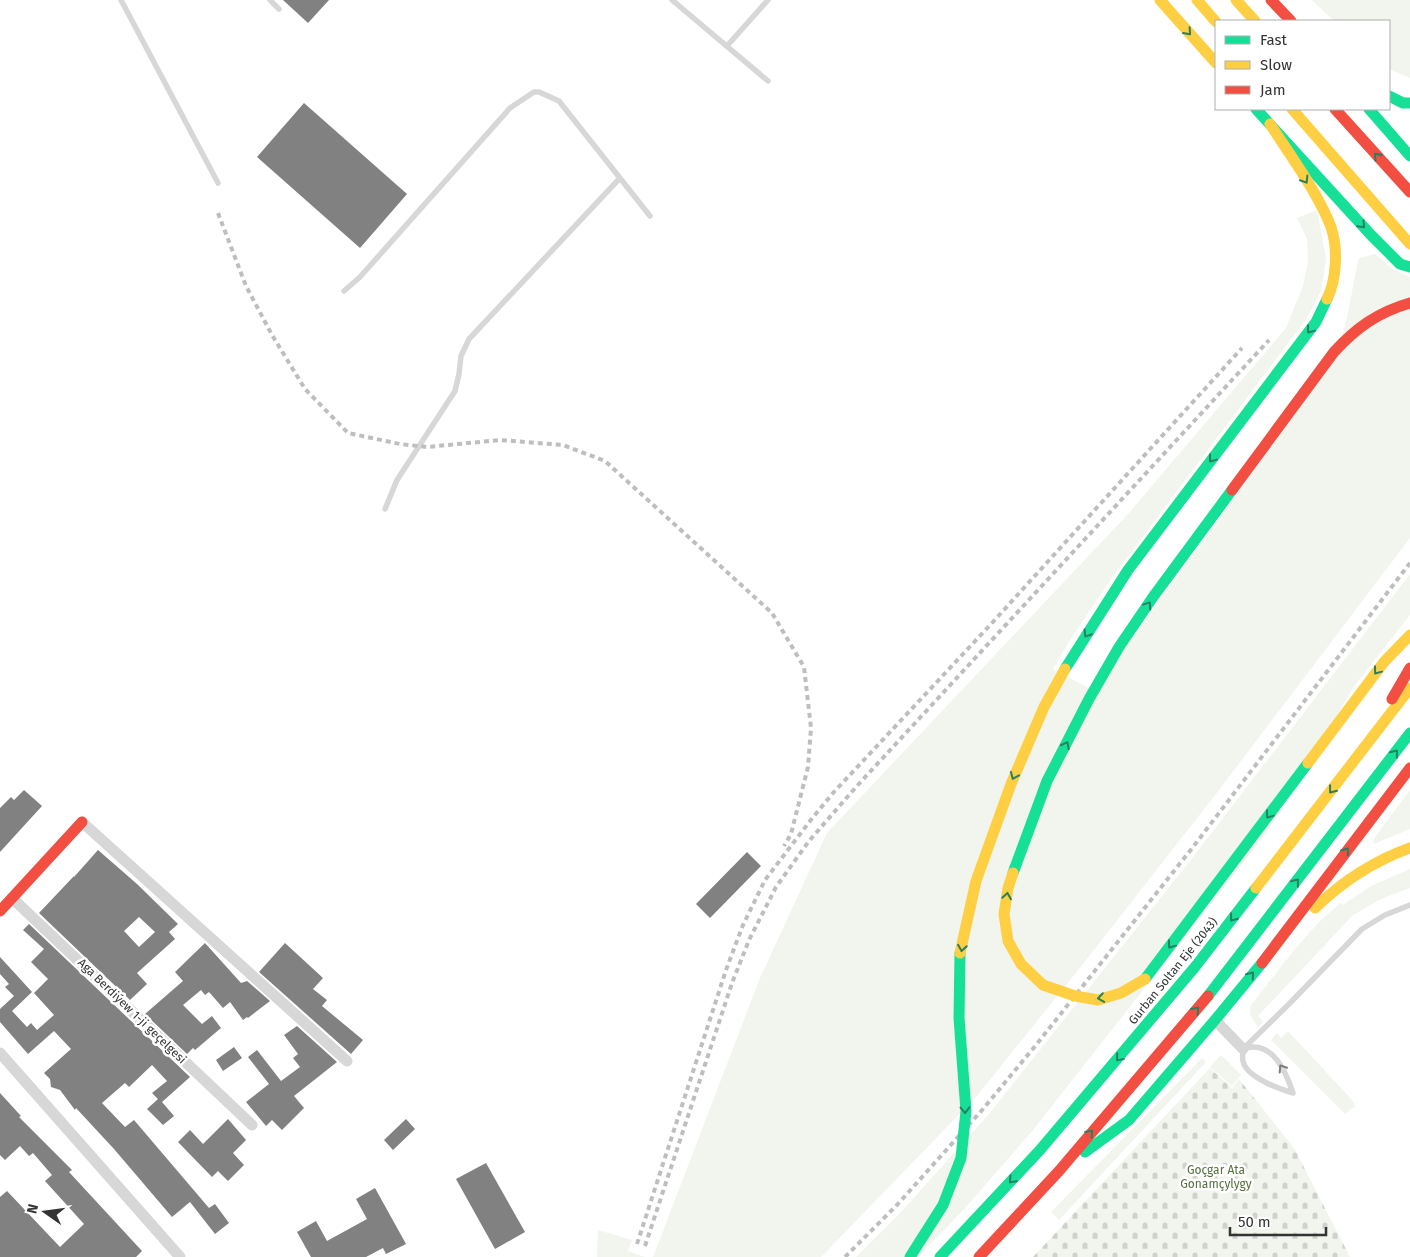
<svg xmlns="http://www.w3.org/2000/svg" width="1410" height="1257" font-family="'Fira Sans',sans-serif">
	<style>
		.green { fill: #f1f5ed }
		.cemetery { fill: url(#cemetery-stones) }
		.building { fill: #818181; fill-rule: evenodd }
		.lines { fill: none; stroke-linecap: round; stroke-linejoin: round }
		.lane { stroke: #d7d7d7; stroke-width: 5.5 }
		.street { stroke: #d7d7d7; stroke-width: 11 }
		.fast { stroke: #16e098; stroke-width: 11 }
		.slow { stroke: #ffcf43; stroke-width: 11 }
		.jam { stroke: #f24e42; stroke-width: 11 }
		.rail { stroke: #bebebe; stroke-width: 4; stroke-dasharray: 5 4; stroke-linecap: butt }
		.fast-bridge { stroke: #16e098; stroke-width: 11 }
		.slow-bridge { stroke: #ffcf43; stroke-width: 11 }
		.jam-bridge { stroke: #f24e42; stroke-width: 11 }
		.oneway { stroke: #268160 }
		.oneway2 { stroke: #7d7d7d }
		.labels { text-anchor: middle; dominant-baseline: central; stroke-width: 5; stroke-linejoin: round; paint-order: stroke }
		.street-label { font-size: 12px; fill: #333; stroke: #fff }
		.park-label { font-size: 12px; fill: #56703f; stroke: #fff }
	</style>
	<defs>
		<pattern id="cemetery-stones" width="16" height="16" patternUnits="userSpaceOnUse" patternTransform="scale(1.25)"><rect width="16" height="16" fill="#f1f5ed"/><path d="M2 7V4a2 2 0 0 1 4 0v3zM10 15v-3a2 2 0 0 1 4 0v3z" fill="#cfd2cc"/></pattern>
	</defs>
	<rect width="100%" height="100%" fill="#fff"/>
	<path class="green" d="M1312 0H1410V78L1389 69V21H1334Z
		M1317 210 1326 259 1321 291 1307 318 1114 575 1070 640 1053 669 1098 693 1123 651 1336 358 1347 318 1358 260 1360 258 1375 254 1394 270 1410 277V538L1216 794 1071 979 976 1097 821 1257H653L760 978 827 833 1129 513 1286 328 1303 286 1308 261 1307 239 1297 218Z
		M1410 574V615L1355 685 1266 834 1033 1130 967 1206 918 1257H856L902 1211 989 1114 1197 852Z
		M1410 790V829L1374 844 1373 841 1375 837Z
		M1410 869V888L1381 899 1353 915 1258 1016 1264 1022 1258 1027 1250 1015 1251 1005 1295 949 1319 922 1340 903 1343 905 1371 886Z
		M1288 1031 1353 1101 1355 1106 1345 1114 1271 1040 1277 1033 1281 1038Z
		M1221 1055 1241 1075 1232 1086 1210 1067Z
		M1202 1058 1206 1062 1059 1220 1051 1212Z
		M598 1230 632 1240 628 1251 645 1257H597Z"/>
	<path class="cemetery" d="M1210 1068 1232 1088 1239 1079 1294 1148 1350 1257H1033Z"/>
	<path class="building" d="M283 0H329L308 23Z
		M304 103 407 194 360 248 257 157Z
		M24 790 42 806 0 852V808L11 797 14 800Z
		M98 850 137 884 178 924 169 932 175 939 137 973 147 984 130 1000 39 913 74 876V877ZM139 917 155 932 139 947 124 931Z
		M747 852 761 866 710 918 696 904Z
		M29 924 190 1077 162 1102 174 1116 163 1125 147 1109 158 1099 152 1093 167 1081 152 1065 129 1087 125 1083 102 1103 125 1127 134 1120 209 1208 215 1204 229 1223 215 1234 190 1202 172 1217 114 1149 76 1108 75 1110 60 1090 51 1087 50 1079 44 1073 71 1049 54 1031 28 1054 0 1022V1009L14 996 5 987 9 984 0 974V957L32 992 12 1011 27 1027 31 1023 37 1030 54 1015 34 993 48 979 31 962 44 949 23 930Z
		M205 943 241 983 247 981 270 1001 248 1018 247 1017 243 1020 230 1002 223 1008 209 992 205 995 201 990 183 1005 202 1024 212 1016 221 1028 195 1050 193 1048 187 1054 145 1014 183 981 175 972Z
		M285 943 323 978 313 989 327 1000 322 1006 363 1040 351 1054 259 972Z
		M297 1026 337 1062 294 1096 304 1108 282 1130 272 1120 266 1126 246 1102 269 1084 248 1057 257 1050 281 1081 300 1067 293 1058 298 1054 284 1035Z
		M234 1047 242 1058 223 1071 216 1060Z
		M0 1093 21 1116 19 1117 72 1170 69 1172 142 1251 136 1257H0V1197L7 1191 60 1247 84 1224 45 1181 52 1175 33 1153 29 1156 20 1146 5 1160 0 1155Z
		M228 1119 246 1140 233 1153 244 1165 228 1181 218 1171 212 1177 178 1142 190 1130 203 1144Z
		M406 1119 415 1129 393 1150 384 1140Z
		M486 1163 525 1232 495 1249 456 1179Z
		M375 1188 406 1244 386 1254 383 1248 366 1257H311L297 1232 316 1221 327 1241 367 1219 356 1199Z"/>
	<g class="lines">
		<path class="lane" d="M121 0 218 183
			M270 0 279 9
			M672 0 768 81
			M727 46 768 0
			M344 291 360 277 510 108 534 92H539L559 101 650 216
			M385 509 397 480 455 391 459 374 461 356 469 339 620 178
			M1246 1048C1273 1041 1286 1072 1293 1093
			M1293 1093C1279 1089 1246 1077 1243 1061 1242 1057 1243 1052 1243 1049L1289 1004 1362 929 1385 915 1410 905"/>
		<path class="street" d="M82 822 347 1061
			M12 898 252 1125
			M1215 1020 1243 1049
			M0 1053 180 1257"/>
		<path class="fast" d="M1389 96 1403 103H1410
			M1256 109 1371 235 1400 264 1410 267
			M1369 109 1410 156
			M1065 669 1128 570 1316 322 1327 299
			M1145 979 1308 763
			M1208 996 1410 733
			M1085 1152 1129 1120 1215 1020 1262 963
			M940 1257 1040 1150 1195 967 1256 888"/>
		<path class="slow" d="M1160 0 1216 63
			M1197 0 1216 22
			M1236 0 1255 21
			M1292 109 1410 244
			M1270 124C1290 155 1318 193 1331 227 1338 248 1337 279 1327 299
			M1308 763 1384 662 1410 635
			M1256 888 1410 688
			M1315 908C1343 881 1374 861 1410 848"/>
		<path class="jam" d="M1271 0 1291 21
			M1335 109 1410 192
			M1392 699 1410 668
			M0 911 82 822
			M1262 963 1410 768
			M979 1257 1059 1171 1208 996"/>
		<path class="rail" d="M218 213 246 286 272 335 305 389 348 433 400 444 427 447 500 440 563 445 605 461 772 613 804 667 811 728 808 767 791 834 784 846
			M637 1244 726 970 743 925 765 880 810 821 833 793 992 623 1242 348
			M645 1246 732 983 749 940 776 887 809 841 856 787 1269 340
			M845 1257 897 1205 983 1109 1036 1045 1193 847 1410 563"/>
		<path class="fast-bridge" d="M1013 873 1047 781 1089 699 1119 647 1153 597 1232 490
			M910 1257 943 1205 961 1158 966 1111 959 1018 960 953"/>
		<path class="slow-bridge" d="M1013 873 1008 888 1004 914 1008 941 1021 964 1043 985 1075 996 1098 1000 1121 993 1145 979
			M960 953 976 881 1011 784 1044 707 1065 669"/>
		<path class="jam-bridge" d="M1232 490 1334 352C1356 328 1378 312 1410 303"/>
	</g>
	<defs><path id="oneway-chevron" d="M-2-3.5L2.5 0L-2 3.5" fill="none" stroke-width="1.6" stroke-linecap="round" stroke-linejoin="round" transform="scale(1.25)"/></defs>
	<g class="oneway">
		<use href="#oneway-chevron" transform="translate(1188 32) rotate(48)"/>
		<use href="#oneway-chevron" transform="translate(1377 156) rotate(-132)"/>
		<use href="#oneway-chevron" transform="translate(1305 180) rotate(58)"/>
		<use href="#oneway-chevron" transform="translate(1362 225) rotate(47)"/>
		<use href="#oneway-chevron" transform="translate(1310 330) rotate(127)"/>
		<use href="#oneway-chevron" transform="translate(1212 459) rotate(127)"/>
		<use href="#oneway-chevron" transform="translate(1148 605) rotate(-56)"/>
		<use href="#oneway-chevron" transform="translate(1087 634) rotate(122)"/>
		<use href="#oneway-chevron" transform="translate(1377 671) rotate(127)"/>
		<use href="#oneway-chevron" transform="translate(1066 745) rotate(-63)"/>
		<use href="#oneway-chevron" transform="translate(1395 753) rotate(-52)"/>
		<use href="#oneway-chevron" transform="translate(1014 776) rotate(113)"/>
		<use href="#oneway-chevron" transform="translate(1332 790) rotate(128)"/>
		<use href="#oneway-chevron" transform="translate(1269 815) rotate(127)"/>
		<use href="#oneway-chevron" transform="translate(1346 851) rotate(-53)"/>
		<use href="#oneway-chevron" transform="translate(1296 882) rotate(-52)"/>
		<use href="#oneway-chevron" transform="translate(1007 896) rotate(-81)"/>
		<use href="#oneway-chevron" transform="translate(1233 918) rotate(128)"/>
		<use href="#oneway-chevron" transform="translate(1171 945) rotate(127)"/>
		<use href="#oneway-chevron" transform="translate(962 948) rotate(99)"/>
		<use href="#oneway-chevron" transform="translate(1251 975) rotate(-51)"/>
		<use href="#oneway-chevron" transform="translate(1101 998) rotate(172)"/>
		<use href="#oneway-chevron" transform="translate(1196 1010) rotate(-49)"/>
		<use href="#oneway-chevron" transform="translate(1119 1058) rotate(130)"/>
		<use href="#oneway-chevron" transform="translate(965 1110) rotate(89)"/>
		<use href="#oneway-chevron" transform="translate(1090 1133) rotate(-49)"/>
		<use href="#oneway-chevron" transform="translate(1012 1180) rotate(133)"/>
	</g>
	<use class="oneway2" href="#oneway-chevron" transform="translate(1282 1068) rotate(-123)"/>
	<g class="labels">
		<g class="street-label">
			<text transform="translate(1173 971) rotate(-51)">Gurban Soltan Eje (2043)</text>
			<text transform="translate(132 1011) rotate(44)">Aga Berdiýew 1-ji geçelgesi</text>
		</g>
		<g class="park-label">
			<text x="1216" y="1170">Goçgar Ata<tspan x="1216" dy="14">Gonamçylygy</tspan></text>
		</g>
	</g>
	<rect x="1215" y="20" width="175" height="90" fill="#ffffff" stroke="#adadad"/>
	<rect x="1225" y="36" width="25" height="8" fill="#16e098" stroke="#adadad"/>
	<text x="1260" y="45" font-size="15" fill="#333333">Fast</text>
	<rect x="1225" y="61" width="25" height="8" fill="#ffcf43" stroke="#adadad"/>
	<text x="1260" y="70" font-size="15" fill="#333333">Slow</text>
	<rect x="1225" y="86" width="25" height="8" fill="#f24e42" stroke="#adadad"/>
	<text x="1260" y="95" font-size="15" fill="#333333">Jam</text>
	<g transform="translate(45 1212) rotate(284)" stroke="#ffffff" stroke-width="4" paint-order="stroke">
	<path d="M0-4L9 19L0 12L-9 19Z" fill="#333333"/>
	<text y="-8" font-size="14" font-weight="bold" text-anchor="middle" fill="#333333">N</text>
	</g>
	<path d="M1230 1227v8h96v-8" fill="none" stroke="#333333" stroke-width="2.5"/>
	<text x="1238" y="1227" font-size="15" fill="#333333" stroke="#ffffff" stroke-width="4" paint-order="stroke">50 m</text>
</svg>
